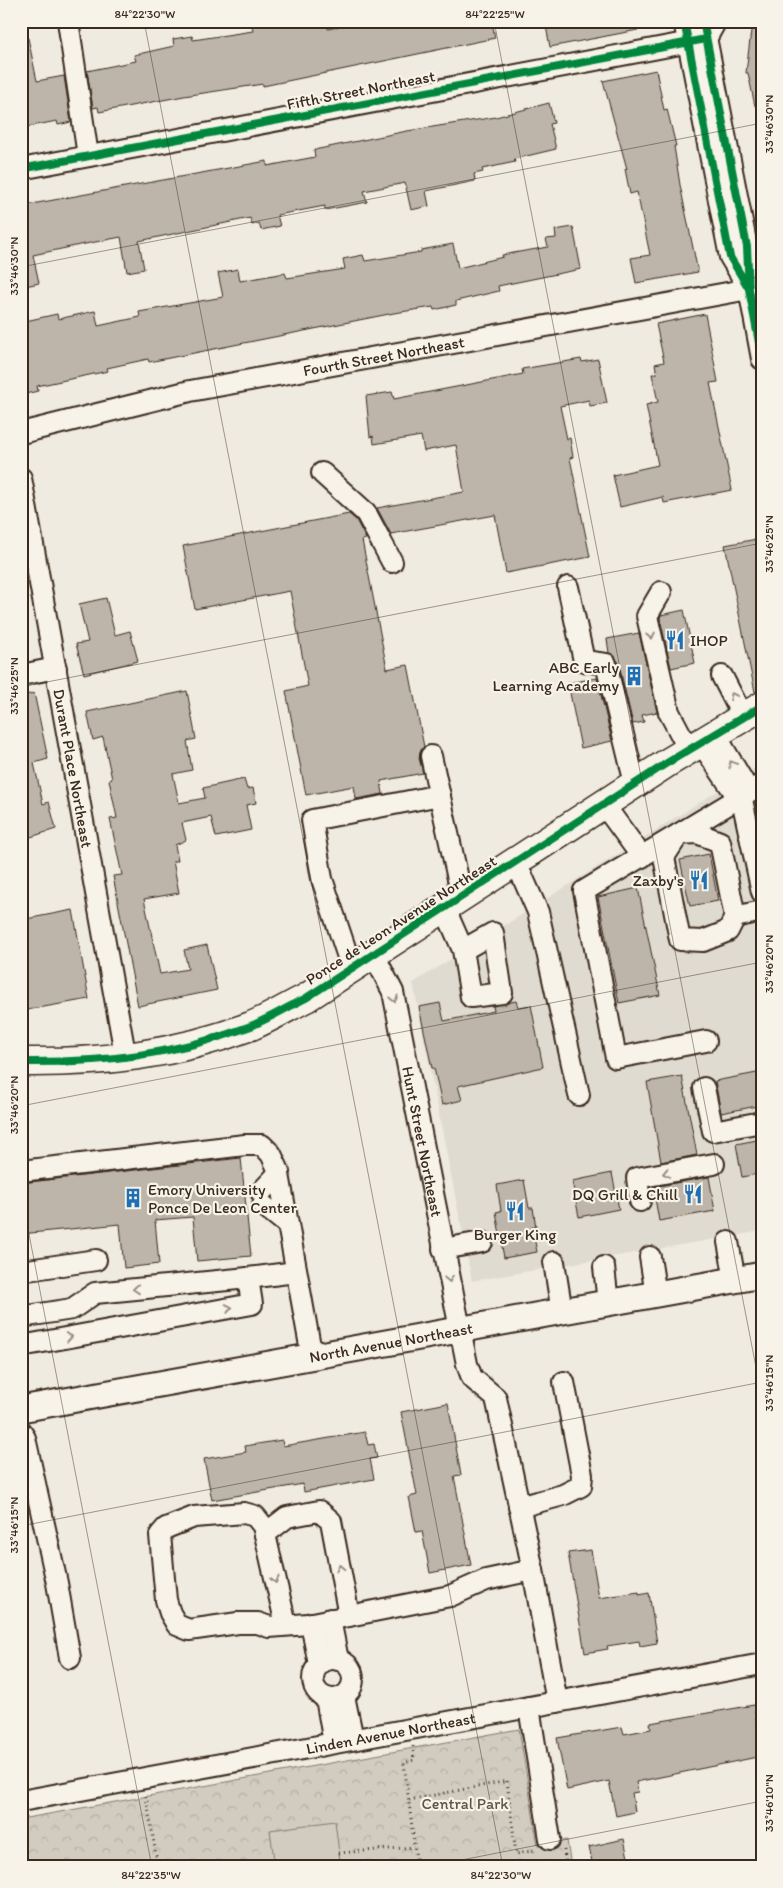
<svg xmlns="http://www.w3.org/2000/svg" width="783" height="1888" font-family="Itim,sans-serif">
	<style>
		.built { fill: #e0dbd0 }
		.park { fill: url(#park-crowns); stroke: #867a6f }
		.pitch { fill: #d1cbc0; stroke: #867a6f }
		.building { fill: #bdb5aa; stroke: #3b2a1e }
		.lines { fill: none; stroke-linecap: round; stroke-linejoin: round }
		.minor-casing { stroke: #3b2a1e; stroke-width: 24 }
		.major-casing { stroke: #3b2a1e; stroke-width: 29 }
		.highway-casing { stroke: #3b2a1e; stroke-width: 31 }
		.path { stroke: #3b2a1e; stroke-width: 3; stroke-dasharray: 1 4; stroke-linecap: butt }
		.minor { stroke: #f7f3e8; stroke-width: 20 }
		.major { stroke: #f7f3e8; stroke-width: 25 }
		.highway { stroke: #f7f3e8; stroke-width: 28 }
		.cycleway-casing { stroke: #f7f3e8; stroke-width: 11 }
		.cycleway { stroke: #00873e; stroke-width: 8 }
		.oneway { stroke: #998e83 }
		.ticks { fill: none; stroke: #3b2a1e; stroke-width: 1; stroke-opacity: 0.45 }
		.labels { text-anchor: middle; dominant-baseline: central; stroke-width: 4.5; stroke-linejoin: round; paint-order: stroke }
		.street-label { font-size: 16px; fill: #3b2a1e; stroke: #f7f3e8 }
		.poi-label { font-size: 16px; fill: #3b2a1e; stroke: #f7f3e8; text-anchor: end }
		.park-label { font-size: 16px; fill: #605246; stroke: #f7f3e8 }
		.neatline { fill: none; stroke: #3b2a1e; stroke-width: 2 }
		.ticks-label { font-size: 12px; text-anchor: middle; fill: #3b2a1e }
	</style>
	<defs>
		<pattern id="park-crowns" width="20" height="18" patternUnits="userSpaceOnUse" patternTransform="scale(1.25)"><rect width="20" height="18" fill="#d1cbc0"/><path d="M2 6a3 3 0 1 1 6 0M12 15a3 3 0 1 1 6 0" fill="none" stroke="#b4aea5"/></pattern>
	</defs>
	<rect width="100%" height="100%" fill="#efebe0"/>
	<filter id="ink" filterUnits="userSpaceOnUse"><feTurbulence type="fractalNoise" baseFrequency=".02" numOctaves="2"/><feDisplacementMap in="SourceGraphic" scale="10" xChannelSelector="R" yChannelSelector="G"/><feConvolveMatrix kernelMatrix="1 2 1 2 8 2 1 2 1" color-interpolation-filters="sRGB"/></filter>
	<g filter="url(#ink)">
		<path class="built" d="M762 763V1231L472 1281 413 983Z"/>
		<path class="park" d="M519 1729 538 1845 567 1840 571 1867H21V1819Z"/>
		<path class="pitch" d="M335 1821 340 1861 300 1867H275L270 1830Z"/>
		<path class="building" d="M251 21H326L328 29 366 21H492L495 38 263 86V84L184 96 99 112 98 107 93 108 87 71 136 61 134 55 174 46 173 39 192 36 193 40 253 31Z
			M545 21H647L648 28 550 47Z
			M752 22 762 23V106H755L748 73H746Z
			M28 38 37 81 64 76 71 122 58 125 57 121 21 128V39Z
			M656 70 664 110 667 109 676 146H674L680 185 698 272 636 283 631 258 650 255 637 192 630 194 625 169H627L603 81Z
			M549 103 554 123 550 124 556 149 514 159 515 162 482 169 483 172 474 174 475 181 426 191 429 206 411 210 405 183 364 191 367 202 325 210V206L277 215 280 226 261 230 259 223 252 225 250 218 139 241 144 269 127 272 121 237 80 245 33 255 39 283 21 287V206L267 161V166L315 157 314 150 407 131 496 117Z
			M573 227 581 269 498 286 499 291 456 301V305L434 310 433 307 394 313 149 362 148 359 107 368 108 371 37 386 38 391 21 395V322L57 314 58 319 95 311 98 326 140 317 139 312 223 297 218 273 238 269 240 281 285 273 287 278 345 269 343 259 363 255 365 261 421 252V250L453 244 458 268 503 257 502 255 548 247 546 239 556 238 555 230Z
			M705 314 718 382 710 383 732 490 664 503 663 497 620 507 613 475 658 465 646 405 658 402 652 374H657L655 364 664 362 656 324Z
			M581 359 582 362 598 359 607 403 590 406 589 400 560 406 567 439 570 438 573 457 570 458 590 557 506 573 495 515 391 534 377 508 464 492 456 445 424 451 421 436 374 444 373 436 370 437 366 396 392 392 394 399 523 374 522 369Z
			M349 514 356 520 366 539 362 540 387 669 408 665 424 747 419 758 423 773 381 781 383 794 356 799 354 786 306 795 286 691 308 686 290 591 195 609 183 546Z
			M762 538V690L755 692 725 545Z
			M106 598 115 635 130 631 138 661 84 674 76 644 88 642 79 604Z
			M684 610 695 663 671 668 660 618 661 615Z
			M639 633 657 712 642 715 644 722 633 724 618 661 609 653 607 639Z
			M597 678 612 741 581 748 568 683Z
			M187 691 196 739 187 741 192 770 173 774 179 803 205 798 203 788 244 779 247 789 253 788 256 803 246 805 251 830 216 837 211 817 182 823 186 840 175 845 178 861H173L179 893 144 899 160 974 188 969 184 950 207 945 217 990 138 1006 113 876 122 875 110 819 117 818 109 780 112 779 103 737 93 740 87 712Z
			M34 693 48 759 34 763 43 804 49 802 56 829 21 840V696Z
			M709 854 718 901 690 906 680 860Z
			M638 888 660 995 619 1003 598 897Z
			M73 910 89 999 21 1011V920Z
			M516 1001 518 1007 531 1005 543 1067 458 1086 462 1100 442 1105 434 1068H432L419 1007 440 1003 444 1021 494 1011 493 1006Z
			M762 1072V1105L721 1113 715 1081Z
			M682 1076 697 1155 661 1162 647 1082Z
			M762 1139V1173L742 1177 736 1144Z
			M241 1158 251 1256 197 1261 193 1217 155 1220 159 1264 124 1268 120 1224 21 1234V1183Z
			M612 1173 619 1209 579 1217 572 1181Z
			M709 1177 715 1211 659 1221 653 1187Z
			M524 1180 529 1208H533L536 1227H532L537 1252 504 1258 496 1212 501 1211 497 1185Z
			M448 1403 461 1475 454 1476 471 1565 430 1573 422 1531 416 1532 409 1497 417 1495 401 1412Z
			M365 1432 368 1445 374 1444 377 1458 370 1459 374 1479 304 1492 303 1484 212 1500 204 1459 246 1452 245 1446 282 1440 283 1446Z
			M591 1550 599 1598 639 1592V1595L649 1593 657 1643 640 1646 639 1641 607 1646 608 1649 585 1653 568 1553Z
			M754 1705 762 1756 636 1782 638 1792 632 1793 635 1812 616 1816 609 1781 567 1790 557 1738 622 1727 624 1734 651 1729 650 1723Z
			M624 1839 630 1867H593L589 1847Z"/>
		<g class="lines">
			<defs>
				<g id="minor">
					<path d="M68 21 88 156"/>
					<path d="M684 21 730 257 747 285"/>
					<path d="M704 27 747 247 749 289 762 359"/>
					<path d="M21 169 706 39 716 21"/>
					<path id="s1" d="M21 433 190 391 749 289"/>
					<path d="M322 473 366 513 392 562"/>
					<path id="s2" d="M21 478 126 1059"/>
					<path d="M568 587 584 661 606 664 635 784"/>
					<path d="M661 592 647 616 669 712 689 750"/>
					<path d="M21 675 56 668"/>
					<path d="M722 676 743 717"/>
					<path d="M715 734 744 783 741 795 762 892"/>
					<path d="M701 743 733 790 741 795"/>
					<path d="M431 756 462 897"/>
					<path d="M604 805 642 857"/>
					<path d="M697 833 720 842 735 917 728 931 703 941 680 940 664 857 679 834Z"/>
					<path d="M516 862 538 912 579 1095"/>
					<path d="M445 909 463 950 493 933 502 993 471 997 463 950"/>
					<path d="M735 917 762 911"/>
					<path id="s3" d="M374 955 393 992 467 1364 472 1378 496 1398 533 1570 557 1702"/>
					<path d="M352 969 322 879 312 820 440 795"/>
					<path d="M706 1041 616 1058 584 891 762 784"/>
					<path d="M704 1088 713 1131 762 1122"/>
					<path d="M21 1171 245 1145H262L271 1154 278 1169 312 1357"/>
					<path d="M261 1192 279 1173"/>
					<path d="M640 1201 637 1178 714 1164"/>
					<path d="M263 1205 288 1225"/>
					<path d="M728 1242 735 1280"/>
					<path d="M443 1249 482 1242"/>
					<path d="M650 1257 656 1295"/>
					<path d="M554 1262 562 1312"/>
					<path d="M604 1267 608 1303"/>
					<path d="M21 1271 96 1260"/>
					<path d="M248 1278 296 1272"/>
					<path d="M21 1317 72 1309 95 1293 248 1278 252 1304 21 1346"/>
					<path d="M21 1432 25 1438 57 1583 70 1658"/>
					<path d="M519 1507 563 1495 581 1486 582 1475 564 1382"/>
					<path d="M265 1534 287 1517 319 1511 331 1521 349 1616"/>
					<path d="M330 1619 338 1660"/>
					<path d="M311 1623 319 1665"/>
					<path d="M286 1625 263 1526 255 1516 244 1513 194 1517 166 1528 160 1535 166 1600 170 1613 177 1625 189 1630 238 1623H258L269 1627 308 1624 450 1596 486 1580 533 1570"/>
					<circle cx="333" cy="1679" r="20"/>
					<path d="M344 1696 353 1739"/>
					<path d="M326 1698 334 1743"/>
					<path d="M529 1707 550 1839"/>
					<path id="s4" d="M21 1801 762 1664"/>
				</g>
				<g id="major">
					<path id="s5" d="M21 1409 762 1275"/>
				</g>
				<path id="highway" d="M21 1062C102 1063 175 1055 251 1026 270 1018 288 1007 306 998L667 763 762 706"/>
			</defs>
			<use href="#minor" class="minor-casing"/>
			<use href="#major" class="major-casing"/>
			<use href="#highway" class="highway-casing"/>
			<path class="path" d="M413 1746 414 1760 404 1763 417 1867
				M146 1796 158 1867
				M409 1800 507 1781 516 1854 537 1850
				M564 1850 566 1867
				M339 1853 414 1847"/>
			<use href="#minor" class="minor"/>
			<use href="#major" class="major"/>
			<use href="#highway" class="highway"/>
			<defs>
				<path id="cycleway" d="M684 21 730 257 748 287
					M703 21 747 247 749 289 762 359
					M21 169 706 39
					M21 1062C102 1063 175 1055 251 1026 270 1018 288 1007 306 998L667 763 762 706"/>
			</defs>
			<use href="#cycleway" class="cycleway-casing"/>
			<use href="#cycleway" class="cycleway"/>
		</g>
		<defs><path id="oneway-chevron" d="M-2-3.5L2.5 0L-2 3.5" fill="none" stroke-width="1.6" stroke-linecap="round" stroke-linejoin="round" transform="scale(1.25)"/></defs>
		<g class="oneway">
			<use href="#oneway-chevron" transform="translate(651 636) rotate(78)"/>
			<use href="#oneway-chevron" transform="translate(733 696) rotate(-117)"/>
			<use href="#oneway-chevron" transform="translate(732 764) rotate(-120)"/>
			<use href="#oneway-chevron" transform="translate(394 999) rotate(77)"/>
			<use href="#oneway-chevron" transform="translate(666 1173) rotate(169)"/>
			<use href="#oneway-chevron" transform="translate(449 1279) rotate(79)"/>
			<use href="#oneway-chevron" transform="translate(136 1289) rotate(175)"/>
			<use href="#oneway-chevron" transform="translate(229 1308) rotate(-10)"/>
			<use href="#oneway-chevron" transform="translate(69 1337) rotate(-10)"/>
			<use href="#oneway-chevron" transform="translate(340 1568) rotate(-101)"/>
			<use href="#oneway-chevron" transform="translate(275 1580) rotate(77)"/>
		</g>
	</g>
	<path class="ticks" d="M144 21 503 1867M494 21 762 1398M21 267 762 123M21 687 762 543M21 1106 762 962M21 1193 152 1867M21 1526 762 1382M426 1867 762 1801"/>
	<defs>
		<symbol id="restaurant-bare" viewBox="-9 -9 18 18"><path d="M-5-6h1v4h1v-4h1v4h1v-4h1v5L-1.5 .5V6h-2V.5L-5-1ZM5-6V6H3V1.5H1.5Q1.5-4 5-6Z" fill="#1f6fb2" stroke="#f7f3e8" stroke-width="2.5" paint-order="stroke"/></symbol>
		<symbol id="building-bare" viewBox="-9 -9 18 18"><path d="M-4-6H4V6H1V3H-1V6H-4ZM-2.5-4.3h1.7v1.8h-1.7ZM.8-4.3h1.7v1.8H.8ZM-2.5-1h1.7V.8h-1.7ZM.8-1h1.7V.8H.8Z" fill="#1f6fb2" stroke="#f7f3e8" stroke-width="2.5" paint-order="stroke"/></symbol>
	</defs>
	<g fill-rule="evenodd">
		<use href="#restaurant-bare" x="661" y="626" width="28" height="28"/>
		<use href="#building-bare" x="620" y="662" width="28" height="28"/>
		<use href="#restaurant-bare" x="685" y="866" width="28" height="28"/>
		<use href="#restaurant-bare" x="679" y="1180" width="28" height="28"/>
		<use href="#building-bare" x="119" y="1184" width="28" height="28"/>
		<use href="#restaurant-bare" x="501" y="1197" width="28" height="28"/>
	</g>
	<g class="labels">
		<g class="street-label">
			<text transform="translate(361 90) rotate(-11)">Fifth Street Northeast</text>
			<text stroke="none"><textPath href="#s1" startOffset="371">Fourth Street Northeast</textPath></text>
			<text stroke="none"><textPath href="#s2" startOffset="295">Durant Place Northeast</textPath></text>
			<text transform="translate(401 920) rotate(-33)">Ponce de Leon Avenue Northeast</text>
			<text stroke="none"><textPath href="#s3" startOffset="194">Hunt Street Northeast</textPath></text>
			<text stroke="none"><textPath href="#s5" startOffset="376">North Avenue Northeast</textPath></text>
			<text stroke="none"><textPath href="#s4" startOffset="376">Linden Avenue Northeast</textPath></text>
		</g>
		<g class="poi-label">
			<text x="690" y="640" text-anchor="start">IHOP</text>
			<text x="619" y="667">ABC Early<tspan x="619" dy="18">Learning Academy</tspan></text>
			<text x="684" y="880">Zaxby's</text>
			<text x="148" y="1189" text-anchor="start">Emory University<tspan x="148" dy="18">Ponce De Leon Center</tspan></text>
			<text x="678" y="1194">DQ Grill &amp; Chill</text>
			<text x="515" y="1234" text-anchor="middle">Burger King</text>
		</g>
		<g class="park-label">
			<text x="465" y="1803">Central Park</text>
		</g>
	</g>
	<rect width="783" height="1888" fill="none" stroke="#f7f3e8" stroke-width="55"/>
	<rect x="28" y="28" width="728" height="1832" class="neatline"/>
	<g class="ticks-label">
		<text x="145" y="18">84°22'30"W</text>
		<text x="495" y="18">84°22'25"W</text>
		<text transform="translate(769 124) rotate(-90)" y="4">33°46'30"N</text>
		<text transform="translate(14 266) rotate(-90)" y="4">33°46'30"N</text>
		<text transform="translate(769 544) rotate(-90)" y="4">33°46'25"N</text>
		<text transform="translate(14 686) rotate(-90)" y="4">33°46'25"N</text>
		<text transform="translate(769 964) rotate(-90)" y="4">33°46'20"N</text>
		<text transform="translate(14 1105) rotate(-90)" y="4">33°46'20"N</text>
		<text transform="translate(769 1383) rotate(-90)" y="4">33°46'15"N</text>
		<text transform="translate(14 1525) rotate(-90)" y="4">33°46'15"N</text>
		<text transform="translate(769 1803) rotate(-90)" y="4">33°46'10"N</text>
		<text x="151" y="1879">84°22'35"W</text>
		<text x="501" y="1879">84°22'30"W</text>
	</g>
</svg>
